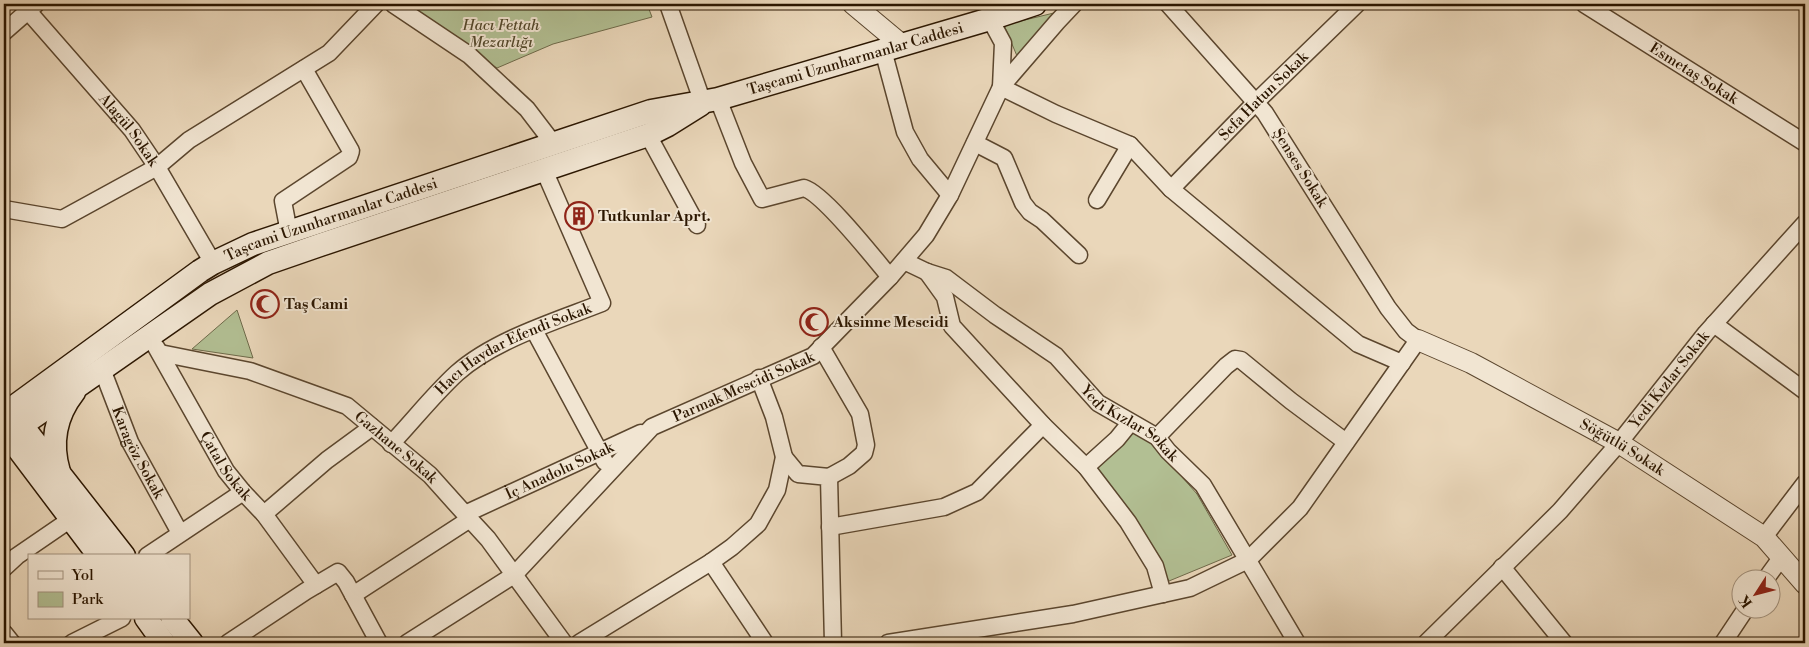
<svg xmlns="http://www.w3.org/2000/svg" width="1809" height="647" font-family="'Libre Bodoni',serif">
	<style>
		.green { fill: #b2bf93; stroke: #6e6a4a }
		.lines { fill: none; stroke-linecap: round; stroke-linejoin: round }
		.minor-casing { stroke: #5b462e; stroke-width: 19 }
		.tertiary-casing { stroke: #5b462e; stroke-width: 22 }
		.secondary-casing { stroke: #2b1600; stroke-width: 25 }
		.minor { stroke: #f1e5d2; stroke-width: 16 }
		.tertiary { stroke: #f1e5d2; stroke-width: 20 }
		.secondary { stroke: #f1e5d2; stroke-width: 22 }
		.labels { text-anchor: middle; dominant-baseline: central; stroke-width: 4; stroke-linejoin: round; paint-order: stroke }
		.park-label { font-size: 15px; font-style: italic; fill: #54492c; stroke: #f1e5d2 }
		.street-label { font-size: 15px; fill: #2b1600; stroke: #f1e5d2 }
		.poi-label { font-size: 15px; font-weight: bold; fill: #2b1600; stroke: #f1e5d2; text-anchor: start }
	</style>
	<rect width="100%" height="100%" fill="#ead7ba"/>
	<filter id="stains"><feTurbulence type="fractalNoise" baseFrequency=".004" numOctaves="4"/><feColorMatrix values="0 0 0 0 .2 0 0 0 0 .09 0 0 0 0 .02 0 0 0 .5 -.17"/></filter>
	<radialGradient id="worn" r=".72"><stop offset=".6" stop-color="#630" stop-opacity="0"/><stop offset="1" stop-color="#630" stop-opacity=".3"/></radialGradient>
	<path class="green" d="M413 4H647L652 17 553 44 497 68C471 51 432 29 413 4Z
		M1058 12 1017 56 1004 25Z
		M237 310 253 358 192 349Z
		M1132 432 1153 444 1197 494 1232 555 1169 581 1124 506 1092 468Z"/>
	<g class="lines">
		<defs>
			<g id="minor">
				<path d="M393 4 469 55 527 109 553 143"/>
				<path d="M668 4 703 103"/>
				<path id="s1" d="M1584 4 1805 143"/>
				<path id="s2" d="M28 11 132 130 157 167 213 263"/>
				<path d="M990 19 1003 43 1001 87 1056 114 1130 145 1171 189 1358 344 1402 363"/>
				<path d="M4 32 36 4"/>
				<path d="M883 50 905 132 920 159 950 195"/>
				<path d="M718 99 743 163 762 199 804 188C824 194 874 258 890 277"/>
				<path d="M648 135 697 225"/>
				<path d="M975 143 1004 158 1023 203 1030 212 1042 220 1079 255"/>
				<path id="s3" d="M1171 189 1256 102 1357 4"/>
				<path d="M1097 200 1130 145"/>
				<path d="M4 209 62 219 157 167 189 140 329 53 376 4"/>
				<path d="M287 232V222L283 201 349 157 351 151 304 69"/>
				<path id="s4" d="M904 261 927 272 946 278 995 315 1056 356 1098 403 1157 437 1168 451 1203 485 1297 643"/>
				<path d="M927 272 945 297 952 326 1043 425 1086 467 1128 522 1155 566 1163 594"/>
				<path d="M1714 324 1805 391"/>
				<path d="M534 330 605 462"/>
				<path id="s5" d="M156 347 226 471 243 492 264 514 316 585"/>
				<path d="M821 347 860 414 866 445 864 453 849 466 829 477"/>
				<path id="s6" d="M160 353 250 371 347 406 430 475 465 514 488 539 564 643"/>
				<path id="s7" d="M102 369 130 442 180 533"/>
				<path d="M1157 437 1226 366 1235 359 1241 360 1291 401 1346 442"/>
				<path id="s8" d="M391 444C413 421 433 395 457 373 494 340 556 321 602 303L544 170"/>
				<path d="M784 457 798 474 829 477 833 643"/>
				<path d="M1086 467 1117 439 1130 423"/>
				<path d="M264 514 327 460 372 427"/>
				<path id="s9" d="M465 514 641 433"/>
				<path d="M830 527 944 507 977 492 1043 425"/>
				<path d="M1764 537 1805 483"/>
				<path d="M147 556 243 492"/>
				<path d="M711 562 765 643"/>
				<path d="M1502 567 1564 643"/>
				<path d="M4 568 17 556 71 519"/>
				<path d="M1765 580 1781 558"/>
				<path d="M353 595 470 519"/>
				<path d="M4 633 12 643"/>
				<path d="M72 643 122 618"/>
				<path d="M228 643 306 591 338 572 346 582 379 643"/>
				<path id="s10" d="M407 643 514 575 652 427 813 356 890 277 926 235 950 195 1001 87 1057 22 1074 4"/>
				<path d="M579 643 711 562 732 547 758 524 777 490 784 457 774 417 759 378"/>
				<path d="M888 643 1073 614 1190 588 1248 560 1300 508 1418 340 1406 331 1388 308 1265 113 1168 4"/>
				<path id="s11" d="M1426 643 1560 511 1619 443 1706 333 1805 223"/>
				<path d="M1723 643 1745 610"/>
			</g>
			<g id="tertiary">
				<path d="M853 4 902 45"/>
				<path id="s12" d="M1418 340 1471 363 1619 443 1764 537 1805 584"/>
			</g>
			<g id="secondary">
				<path d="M13 412 30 436 124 556"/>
				<path id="s13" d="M4 422 11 409 200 271 213 263 253 244 651 111 718 99 990 19 1035 4"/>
				<path d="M4 426 22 425 210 294 268 263 320 245 648 135 668 125 700 105"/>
				<path d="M4 430 99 556"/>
				<path d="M59 472C50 442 56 415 74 392"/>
				<path d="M146 618 164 643"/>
				<path d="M172 618 192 643"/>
			</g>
		</defs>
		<use href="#minor" class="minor-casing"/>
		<use href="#tertiary" class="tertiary-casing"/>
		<use href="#secondary" class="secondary-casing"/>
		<use href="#minor" class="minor"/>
		<use href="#tertiary" class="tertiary"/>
		<use href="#secondary" class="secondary"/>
	</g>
	<defs>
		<symbol id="building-ring" viewBox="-11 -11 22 22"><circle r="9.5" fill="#f1e5d2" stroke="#8f2418" stroke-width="1.5"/><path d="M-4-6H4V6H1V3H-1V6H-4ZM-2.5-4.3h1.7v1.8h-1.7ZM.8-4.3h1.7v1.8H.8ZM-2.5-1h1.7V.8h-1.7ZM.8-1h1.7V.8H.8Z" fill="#8f2418"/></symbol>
		<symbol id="mosque-ring" viewBox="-11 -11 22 22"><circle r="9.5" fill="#f1e5d2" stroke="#8f2418" stroke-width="1.5"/><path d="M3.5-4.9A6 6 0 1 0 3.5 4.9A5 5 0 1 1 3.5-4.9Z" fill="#8f2418"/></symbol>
	</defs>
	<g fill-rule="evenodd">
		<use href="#building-ring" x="563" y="200" width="32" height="32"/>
		<use href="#mosque-ring" x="249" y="288" width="32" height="32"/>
		<use href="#mosque-ring" x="798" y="306" width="32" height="32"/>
	</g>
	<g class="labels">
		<g class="park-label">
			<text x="501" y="25">Hacı Fettah<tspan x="501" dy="17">Mezarlığı</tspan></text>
		</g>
		<g class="street-label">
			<text stroke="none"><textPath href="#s13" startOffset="939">Taşcami Uzunharmanlar Caddesi</textPath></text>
			<text stroke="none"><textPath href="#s1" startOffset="130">Esmetaş Sokak</textPath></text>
			<text stroke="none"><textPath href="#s3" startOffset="131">Sefa Hatun Sokak</textPath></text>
			<text stroke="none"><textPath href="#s2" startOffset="156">Alagül Sokak</textPath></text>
			<text transform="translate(1300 168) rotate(58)">Şenses Sokak</text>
			<text stroke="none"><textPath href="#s13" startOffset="390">Taşcami Uzunharmanlar Caddesi</textPath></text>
			<text stroke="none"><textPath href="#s8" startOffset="158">Hacı Haydar Efendi Sokak</textPath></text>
			<text stroke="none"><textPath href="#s11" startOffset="359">Yedi Kızlar Sokak</textPath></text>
			<text stroke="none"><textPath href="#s10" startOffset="429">Parmak Mescidi Sokak</textPath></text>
			<text stroke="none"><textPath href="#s4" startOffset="281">Yedi Kızlar Sokak</textPath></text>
			<text stroke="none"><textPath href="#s12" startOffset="231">Söğütlü Sokak</textPath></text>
			<text stroke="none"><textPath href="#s6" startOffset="259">Gazhane Sokak</textPath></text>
			<text stroke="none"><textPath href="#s7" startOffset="91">Karagöz Sokak</textPath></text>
			<text stroke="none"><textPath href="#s5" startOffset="138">Çatal Sokak</textPath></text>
			<text stroke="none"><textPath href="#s9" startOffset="104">İç Anadolu Sokak</textPath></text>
		</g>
		<g class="poi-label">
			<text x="598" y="216">Tutkunlar Aprt.</text>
			<text x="284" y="304">Taş Cami</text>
			<text x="833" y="322">Aksinne Mescidi</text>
		</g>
	</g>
	<rect width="1809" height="647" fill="none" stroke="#ead7ba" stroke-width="20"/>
	<rect x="5" y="5" width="1799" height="637" fill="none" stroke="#2b1600" stroke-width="2.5"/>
	<rect x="10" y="10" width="1789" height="627" fill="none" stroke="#2b1600"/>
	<rect x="28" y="554" width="162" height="65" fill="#f1e5d2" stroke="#a2927e"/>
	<rect x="38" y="571" width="25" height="8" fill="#f1e5d2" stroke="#a2927e"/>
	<text x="72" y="580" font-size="15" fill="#2b1600">Yol</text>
	<rect x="38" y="592" width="25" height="15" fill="#b2bf93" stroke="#a2927e"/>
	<text x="72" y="604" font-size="15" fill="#2b1600">Park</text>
	<g transform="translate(1756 594) rotate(234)"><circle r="24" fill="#f1e5d2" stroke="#a2927e"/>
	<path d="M0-4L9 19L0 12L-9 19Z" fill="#8f2418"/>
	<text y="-8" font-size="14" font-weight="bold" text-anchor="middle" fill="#2b1600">K</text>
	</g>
	<rect width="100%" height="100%" filter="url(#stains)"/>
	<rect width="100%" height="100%" fill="url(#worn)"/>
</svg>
